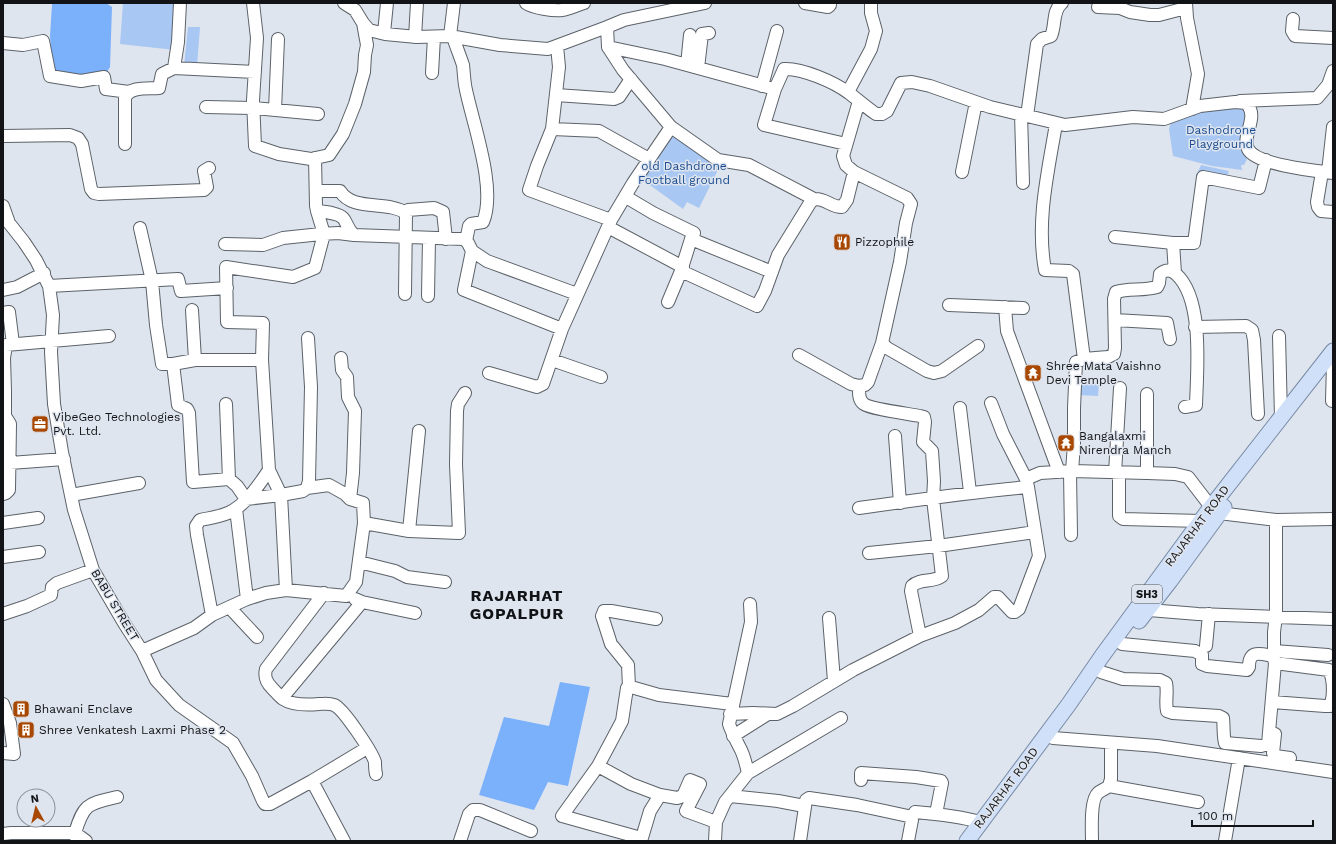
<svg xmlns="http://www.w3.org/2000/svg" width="1336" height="844" font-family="'Work Sans',sans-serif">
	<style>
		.green { fill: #a8c7f3 }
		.water { fill: #7bb0fb }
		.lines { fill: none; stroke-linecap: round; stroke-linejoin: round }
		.minor-casing { stroke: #5c6269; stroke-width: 14 }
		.major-casing { stroke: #788ba6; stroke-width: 17 }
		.minor { stroke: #fff; stroke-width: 12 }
		.major { stroke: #d0e0f8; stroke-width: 15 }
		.labels { text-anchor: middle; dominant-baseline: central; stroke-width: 3; stroke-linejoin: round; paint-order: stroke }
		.shield { fill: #dfe5ee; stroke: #4f5257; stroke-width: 1 }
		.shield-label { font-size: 11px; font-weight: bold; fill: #111316 }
		.park-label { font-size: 12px; fill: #1a4c8f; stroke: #dfe5ee }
		.poi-label { font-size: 12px; fill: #111316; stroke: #dfe5ee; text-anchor: start }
		.street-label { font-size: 12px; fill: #111316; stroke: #dfe5ee }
		.district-label { font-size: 16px; font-weight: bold; letter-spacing: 1px; fill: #111316; stroke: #dfe5ee }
	</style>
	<rect width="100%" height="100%" fill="#dfe5ee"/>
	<path class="green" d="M123 3H179L175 50 120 44Z
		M188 27H200L197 67 184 66Z
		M1226 106 1249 108 1248 157 1244 165H1241L1242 170 1212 166 1173 156 1169 129 1171 122 1193 113Z
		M675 131 722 162 699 208 687 202 683 209 643 180Z
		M1201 165 1229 171 1226 181 1196 176Z
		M1078 381 1099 383 1098 396 1078 395Z"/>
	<path class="water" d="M55 3H106L112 7 110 67 107 72 83 77 53 73 50 36 52 4Z
		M560 682 590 687 568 786 548 782 534 810 479 795 504 717 549 726Z"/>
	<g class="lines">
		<defs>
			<path id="minor" d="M180 3 178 42 174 68 255 72
				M253 3 257 38 253 100 255 146 279 154 311 159 329 155 343 134 355 104 364 72 365 55 367 45 363 23
				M344 3 355 10 363 23 369 30 385 34 417 37 450 36 500 45 548 49 607 27 608 47 665 59 775 89 784 69C802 68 834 82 849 93 858 100 867 108 876 114H882L887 111 901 83 912 82 930 86 990 107 1065 125 1133 117 1164 119 1200 106 1235 102 1246 103C1260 117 1241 135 1248 149 1256 165 1317 171 1333 173
				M526 3C533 8 554 11 562 10 569 9 577 5 584 3
				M805 3 828 7 830 5V3
				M1186 3 1187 18 1198 74 1192 109
				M1098 7 1120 8 1130 12 1150 15H1159L1186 8
				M1293 19 1292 31 1295 36 1333 38
				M607 27 624 20 705 3
				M384 33 387 3
				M450 36 454 3
				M415 37 417 3
				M453 37C456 46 460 56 463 65 464 73 464 82 466 90 473 124 497 189 483 222L471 224 469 226 466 241
				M3 43 23 45 43 41 50 76 81 81 104 77 106 89 129 92
				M557 46 559 67 552 129 537 166 529 190 611 220
				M687 65 690 35
				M698 68 702 34 709 33
				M432 73 434 37
				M762 86 777 31
				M775 89 764 125 846 144
				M848 92 871 49 876 31 871 13V3
				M556 95 614 99 619 97 631 79
				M859 101 843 156 846 165 854 172 907 198 911 204 906 223 900 262 882 343 887 348 927 371 934 373 942 371 978 346
				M1240 101 1317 98 1328 85 1333 71
				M206 107 253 108 318 114
				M275 110 278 39
				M1021 114 1023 183
				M1027 116 1037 44 1042 39 1051 36C1056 26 1052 10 1062 3
				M1056 124C1048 172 1036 221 1045 270L1069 271 1073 274 1084 359 1076 362 1074 408V444L1072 471 1147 473 1175 474 1188 477 1211 507 1219 513 1276 520V616L1274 632V651L1328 655
				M671 127 718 160 749 165 814 199
				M552 129 599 131 649 159
				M3 136 70 135 78 138 82 144 91 189 94 193 99 194 204 190 207 187 204 171 209 168
				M125 144V98C129 86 148 89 159 88L162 74 174 68
				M315 158 316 206 317 211C325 212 338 213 343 218 347 222 347 229 354 235L464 239 468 243 472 251 487 261 577 294
				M962 172 976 102
				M1322 172 1317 202 1318 207 1321 211 1333 212
				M1328 172 1333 127
				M317 191H340C353 212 387 200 406 213
				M626 197 653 213 694 233 691 239 772 272
				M3 206 9 223 24 242 36 260 49 286 53 315 51 352 54 404 62 452 74 510 93 570 124 623 142 651 156 680 179 705 233 743 252 776 263 801 265 804H270L312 781 344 841
				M608 227 683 267
				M140 228 152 281 156 325 162 364H173L195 360H262
				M1115 237 1173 243 1175 273
				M1173 243H1194L1203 177 1259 188 1266 160
				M225 244 263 245 283 238 321 234 338 233 354 235
				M472 251 464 290 562 329
				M681 271 757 306 765 291 778 255 810 203 814 199C826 198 830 207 842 207L847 200 854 172
				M49 286 178 279 181 291 227 288
				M3 290 17 287 44 273
				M405 294 406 213 408 210 434 208 443 212 446 239
				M428 296 429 239
				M668 302 681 271 691 239
				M949 305 1023 308
				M1005 307 1007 331 1059 472
				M192 310 195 360
				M3 313 9 312 13 344
				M1115 320 1167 323 1170 339
				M1195 327 1246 326 1252 330 1254 340 1258 414
				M1279 336 1281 417
				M799 355 851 384 859 386 865 385 868 382 882 343
				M341 358 342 370 347 377 348 397 355 411 353 473 350 499
				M1084 359 1108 357 1114 354 1115 348 1114 299 1116 292C1129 288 1143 291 1157 287L1159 283 1160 274C1165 270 1170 269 1176 274 1204 299 1197 370 1196 405L1185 407
				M552 360 601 377
				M1333 363 1332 401H1333
				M173 364 178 405 187 409 189 413 193 482 229 479 237 486 246 499 281 495 269 470
				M489 373 537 387 543 384 562 329 611 220 633 183 671 127 623 70 608 47
				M991 403 1003 434 1026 479
				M226 404 229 479
				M960 408 970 492
				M895 436 900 503
				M10 463 64 459
				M1070 472 1071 535
				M1115 473 1120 388
				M1119 473V516L1123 519 1201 521
				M1147 473V394
				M3 494 6 493 9 490 10 424 5 416V391L4 358 6 345 109 336
				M71 495 139 483
				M859 508C915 500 971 492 1028 487L1026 479 1040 473 1072 471
				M236 509 247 599
				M1276 520 1333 519
				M3 523 38 518
				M364 523 409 531 459 533 456 464 457 411 458 404 465 393
				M409 531 419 431
				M869 553 938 546 1035 532
				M3 557 39 552
				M359 562 395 571 407 577 445 582
				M286 590 281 495 303 491 307 488 309 481 311 387 308 338
				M324 593 266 669C264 677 266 682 272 688 275 691 279 696 283 699 292 705 308 705 319 704 324 704 329 703 334 705 343 708 372 752 375 762 375 766 375 770 376 774
				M355 599 362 602 415 613
				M230 608 257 637
				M1149 610 1198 614 1333 619
				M3 614 27 606 51 595 52 587 57 583 93 570
				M212 615 197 535 196 526 200 520C209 518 219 517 228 513 245 506 259 485 269 470L262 360 263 323 227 322 226 267 293 277 315 268 324 234 317 211
				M829 618 834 681
				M920 636 955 623 979 610 994 597H998L1012 612H1015L1019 609 1039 556 1028 487
				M1206 646 1209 614
				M142 651 194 628 212 615 247 599 266 593 286 590 346 596 356 582 364 523 363 503 350 499 345 494 329 485 307 488
				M1101 672 1123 679 1160 680 1166 683C1168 692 1165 701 1167 711L1173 713 1219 716 1223 718C1224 727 1223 735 1225 743L1261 746 1268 744 1275 663 1273 656C1261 654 1249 649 1249 667L1247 670 1207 666 1202 664V655L1195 651 1122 644
				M629 687 628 665 611 644 603 619 602 616 604 611H611L656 619
				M282 698 362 602
				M1272 702 1325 706H1330C1334 697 1334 679 1329 670L1275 663
				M3 704 10 723 14 754 3 753
				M730 714 753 713 777 714 793 706 853 670 920 636 911 591 912 586C920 578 933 583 942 576L933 499 934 481 932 451 923 442 925 422 924 417 920 416C910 414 870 409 864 404 858 400 859 392 859 386
				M1275 734 1273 753 1275 756 1290 758
				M733 736 768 714
				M1053 738 1157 746 1333 772
				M598 766 562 816 641 838
				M748 773 841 718
				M861 780V773L916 777 941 781 942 783 936 814
				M312 781 367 748
				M1109 786 1198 802
				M660 795 631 784 598 766 622 721 627 688 631 687 659 695 732 704
				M730 796 778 801 799 805
				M915 812C938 814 959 816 980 822
				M3 834 11 833H75L77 841
				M86 841 75 833C84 803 88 804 117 797
				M460 841 469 814 473 810H480L531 831
				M641 841 650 811 660 795 677 798 683 796 690 780 700 784 686 811 716 822
				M715 841 716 822 725 802 748 773C746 764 744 755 740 748 736 740 732 733 729 724L751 622 750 604
				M800 841 806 800 809 798 857 805 908 816 912 820 908 841
				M1092 841C1092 830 1090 800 1098 793 1101 790 1106 789 1109 786L1111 779V743
				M1225 841 1239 758"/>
			<path id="major" d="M1139 621 1170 581 1224 507
				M967 841 1069 704 1102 656 1211 507 1333 351"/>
		</defs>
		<use href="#minor" class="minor-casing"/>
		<use href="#major" class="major-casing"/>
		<use href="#minor" class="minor"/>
		<use href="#major" class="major"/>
	</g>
	<defs>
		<symbol id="restaurant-square" viewBox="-11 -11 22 22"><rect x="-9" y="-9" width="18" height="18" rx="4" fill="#a74700" stroke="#dfe5ee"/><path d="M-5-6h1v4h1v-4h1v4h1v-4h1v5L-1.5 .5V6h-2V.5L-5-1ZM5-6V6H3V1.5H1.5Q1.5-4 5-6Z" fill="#fff"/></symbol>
		<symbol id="temple-square" viewBox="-11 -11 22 22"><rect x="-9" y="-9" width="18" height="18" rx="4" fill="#a74700" stroke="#dfe5ee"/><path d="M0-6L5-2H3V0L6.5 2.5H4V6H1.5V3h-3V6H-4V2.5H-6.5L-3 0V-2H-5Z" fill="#fff"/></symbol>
		<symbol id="office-square" viewBox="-11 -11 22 22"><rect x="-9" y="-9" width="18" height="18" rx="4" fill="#a74700" stroke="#dfe5ee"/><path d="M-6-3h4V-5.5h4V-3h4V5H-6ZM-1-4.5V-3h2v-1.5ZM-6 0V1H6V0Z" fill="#fff"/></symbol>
		<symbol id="building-square" viewBox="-11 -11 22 22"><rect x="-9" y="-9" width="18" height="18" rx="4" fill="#a74700" stroke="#dfe5ee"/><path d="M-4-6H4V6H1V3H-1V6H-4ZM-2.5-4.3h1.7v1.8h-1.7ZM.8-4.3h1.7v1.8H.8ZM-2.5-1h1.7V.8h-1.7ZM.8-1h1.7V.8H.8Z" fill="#fff"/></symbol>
	</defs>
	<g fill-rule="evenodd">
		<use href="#restaurant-square" x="832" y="232" width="20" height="20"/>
		<use href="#temple-square" x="1023" y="363" width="20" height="20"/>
		<use href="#office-square" x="30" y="414" width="20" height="20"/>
		<use href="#temple-square" x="1056" y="433" width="20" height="20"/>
		<use href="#building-square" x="11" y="699" width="20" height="20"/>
		<use href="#building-square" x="16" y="720" width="20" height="20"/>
	</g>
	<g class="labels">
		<rect class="shield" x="1132" y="585" width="30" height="18" rx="3"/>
		<g class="shield-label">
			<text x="1147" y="594">SH3</text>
		</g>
		<g class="park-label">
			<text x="1221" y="130">Dashodrone<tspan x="1221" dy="14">Playground</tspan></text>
			<text x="684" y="166">old Dashdrone<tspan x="684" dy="14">Football ground</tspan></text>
		</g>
		<g class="poi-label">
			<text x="855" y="242">Pizzophile</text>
			<text x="1046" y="366">Shree Mata Vaishno<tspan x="1046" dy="14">Devi Temple</tspan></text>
			<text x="53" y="417">VibeGeo Technologies<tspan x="53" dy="14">Pvt. Ltd.</tspan></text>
			<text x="1079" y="436">Bangalaxmi<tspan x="1079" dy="14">Nirendra Manch</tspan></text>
			<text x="34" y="709">Bhawani Enclave</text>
			<text x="39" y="730">Shree Venkatesh Laxmi Phase 2</text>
		</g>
		<g class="street-label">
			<text transform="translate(1197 526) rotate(-53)">RAJARHAT ROAD</text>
			<text transform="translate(115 605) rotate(59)">BABU STREET</text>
			<text transform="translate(1006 788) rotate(-53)">RAJARHAT ROAD</text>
		</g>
		<g class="district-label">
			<text x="517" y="595">RAJARHAT<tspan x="517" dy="18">GOPALPUR</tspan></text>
		</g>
	</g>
	<rect width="1336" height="844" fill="none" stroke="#111316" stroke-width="8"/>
	<g transform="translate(36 808) rotate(352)"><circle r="19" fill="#dfe5ee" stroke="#8d9198"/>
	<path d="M0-3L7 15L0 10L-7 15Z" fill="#a74700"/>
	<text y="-6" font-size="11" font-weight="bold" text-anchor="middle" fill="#111316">N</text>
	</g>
	<path d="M1192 820v6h121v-6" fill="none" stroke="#111316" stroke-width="2"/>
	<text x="1198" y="820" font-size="12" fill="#111316" stroke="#dfe5ee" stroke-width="3" paint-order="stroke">100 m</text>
</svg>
